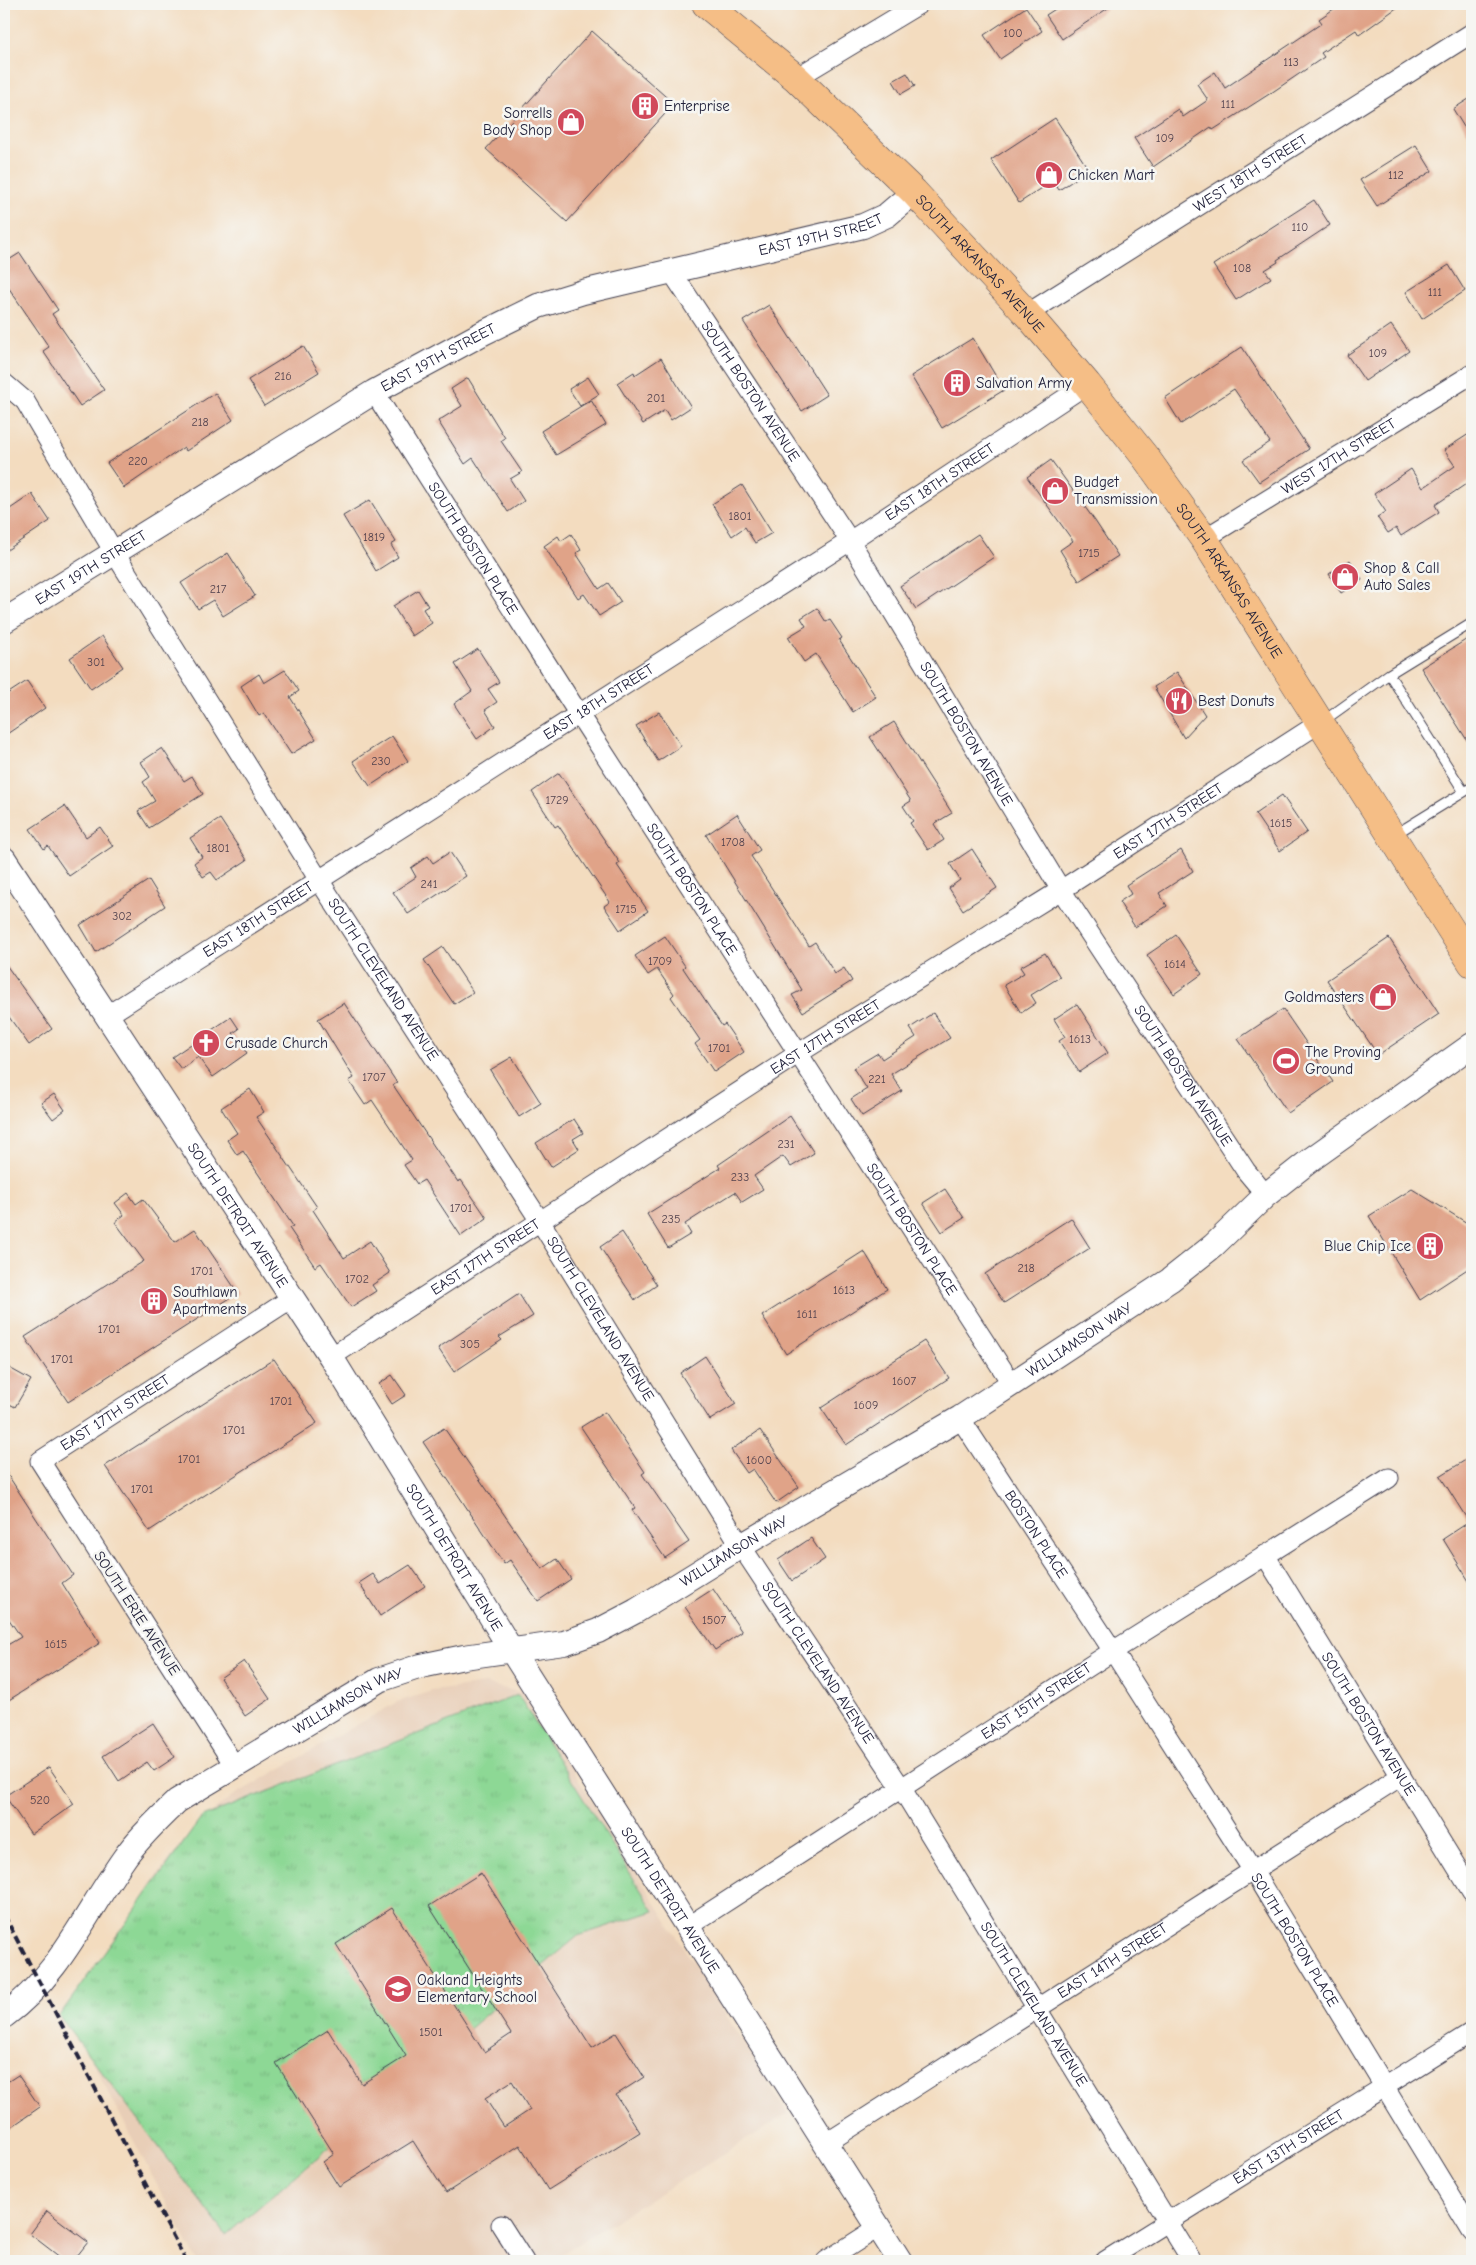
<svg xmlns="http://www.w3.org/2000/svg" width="1476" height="2265" font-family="'Comic Neue',sans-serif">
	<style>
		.built { fill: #e8ceb7 }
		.park { fill: url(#park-tufts); stroke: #587d68 }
		.building { fill: #e0a388; fill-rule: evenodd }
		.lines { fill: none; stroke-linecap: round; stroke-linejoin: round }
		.service-casing { stroke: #413e4f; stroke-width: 11 }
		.minor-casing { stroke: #413e4f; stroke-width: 21 }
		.tertiary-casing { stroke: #413e4f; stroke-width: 26 }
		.trunk-casing { stroke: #413e4f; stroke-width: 29 }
		.service { stroke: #fff; stroke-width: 9 }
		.minor { stroke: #fff; stroke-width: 19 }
		.tertiary { stroke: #fff; stroke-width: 24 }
		.trunk { stroke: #f5be86; stroke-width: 28 }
		.rail { stroke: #22223b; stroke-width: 4; stroke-dasharray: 8 4; stroke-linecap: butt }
		.labels { text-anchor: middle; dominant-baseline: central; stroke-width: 5; stroke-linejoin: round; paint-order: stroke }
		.number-label { font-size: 12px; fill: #52424e }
		.poi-label { font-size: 15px; fill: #22223b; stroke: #f6f6f2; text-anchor: start }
		.street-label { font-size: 15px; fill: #22223b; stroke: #f6f6f2 }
	</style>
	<defs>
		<pattern id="park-tufts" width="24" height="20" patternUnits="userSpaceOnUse" patternTransform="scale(1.25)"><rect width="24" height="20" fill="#8dd895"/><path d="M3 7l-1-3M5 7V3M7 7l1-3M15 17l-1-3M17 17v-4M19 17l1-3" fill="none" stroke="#79b981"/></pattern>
	</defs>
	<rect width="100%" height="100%" fill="#f6f6f2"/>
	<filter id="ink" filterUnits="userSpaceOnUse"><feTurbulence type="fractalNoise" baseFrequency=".02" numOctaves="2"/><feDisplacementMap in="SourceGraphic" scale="10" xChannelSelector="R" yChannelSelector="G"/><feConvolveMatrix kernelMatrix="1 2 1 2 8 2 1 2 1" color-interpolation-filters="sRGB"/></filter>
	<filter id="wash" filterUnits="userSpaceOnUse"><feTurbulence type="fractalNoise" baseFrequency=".0096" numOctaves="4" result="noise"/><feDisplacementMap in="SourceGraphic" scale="20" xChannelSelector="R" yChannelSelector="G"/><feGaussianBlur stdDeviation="1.12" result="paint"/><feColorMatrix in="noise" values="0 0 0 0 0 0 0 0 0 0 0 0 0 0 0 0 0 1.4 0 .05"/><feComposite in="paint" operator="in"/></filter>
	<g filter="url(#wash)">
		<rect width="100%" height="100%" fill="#f3dcbf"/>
		<path class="built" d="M485 1684 524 1693 788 2114 550 2261H197L67 2014 104 1963 155 1878 196 1825 231 1797 397 1702 432 1691Z"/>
		<path class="park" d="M518 1695 654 1911 578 1936 226 2235 59 2016 202 1817Z"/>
		<g id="blocks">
			<path class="building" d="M1063 4H1114L1062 39 1046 15Z
				M1341 4H1402L1359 35 1356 30 1321 53 1324 57 1274 91 1213 130 1211 127 1153 167 1134 138 1178 109 1183 117 1208 100 1197 84 1215 72 1225 88 1322 23 1319 19Z
				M1026 7 1042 31 1000 59 984 35Z
				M592 31 674 104 567 222 486 149Z
				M907 73 915 86 901 94 893 81Z
				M1472 97V140L1453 109Z
				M1055 118 1089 170 1059 190 1053 181 1019 203 991 160Z
				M1416 145 1432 171 1377 206 1360 180Z
				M1314 200 1330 225 1277 260 1278 262 1265 270 1271 278 1236 300 1213 265Z
				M20 253 58 310 52 314 104 390 80 406 43 351 49 347 4 281V263Z
				M1449 265 1465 291 1422 319 1406 292Z
				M769 305 827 395 802 411 743 321Z
				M1391 325 1409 351 1365 381 1347 355Z
				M973 338 1004 390 942 428 911 376Z
				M303 346 319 372 264 406 248 380Z
				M1242 347 1309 449 1259 482 1243 460 1270 442 1234 389 1181 424 1165 398Z
				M661 358 691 407 671 420 665 410 643 424 617 383 634 372 635 375Z
				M588 377 599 394 580 406 569 389Z
				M468 378 505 438 501 441 522 472 510 479 524 501 508 512 473 458 465 464 438 421 462 406 451 389Z
				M215 393 233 420 186 451 184 447 124 488 107 463Z
				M591 400 606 425 556 455 541 431Z
				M1472 432V480L1435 505 1439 512 1426 520 1401 536 1396 528 1388 533 1377 517 1386 512 1374 494 1411 469 1423 488 1455 466 1444 450Z
				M1051 460 1095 521 1118 556 1079 581 1060 550 1073 541 1027 477Z
				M742 485 772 533 755 543 745 527 732 536 712 504Z
				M32 494 50 521 4 552V513Z
				M370 500 396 542 391 545 398 557 376 571 343 516Z
				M571 534 581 550 576 553 599 589 608 583 621 602 599 616 584 594 578 598 544 546 558 536 561 541Z
				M978 534 994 557 916 609 900 586Z
				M228 553 255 596 223 616 213 600 198 609 181 583Z
				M1350 560 1362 580 1341 593 1329 574Z
				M418 590 428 606 423 609 432 623 412 636 393 606Z
				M817 608 826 622 830 620 842 638 839 640 876 697 853 712 816 654 804 662 788 637 806 626 801 618Z
				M102 636 123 667 91 689 70 658Z
				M1472 636V748L1421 668Z
				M478 649 499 682 488 689 497 702 485 710 495 726 477 739 454 704 472 691 455 664Z
				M285 670 299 691 290 697 316 739 291 754 264 713 259 716 241 686 259 674 264 683Z
				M1177 672 1205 715 1184 738 1154 687Z
				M27 681 45 708 4 736V696Z
				M659 712 681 746 658 761 636 726Z
				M894 722 952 813 934 824 944 840 928 850 910 823 913 821 903 806 911 801 870 737Z
				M392 736 408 761 370 786 353 761Z
				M162 748 184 781 192 776 203 794 149 828 138 811 155 801 143 782 150 777 141 762Z
				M559 773 620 863 617 865 648 911 620 930 604 906 610 902 558 825 555 827 532 792Z
				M1282 795 1307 832 1280 851 1255 814Z
				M65 806 86 837 100 827 113 846 69 876 48 846 44 849 30 829Z
				M737 814 760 850 751 856 809 946 815 942 835 974 844 968 852 981 803 1012 792 995 802 990 706 835Z
				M220 819 247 860 217 880 211 872 203 877 194 863 202 857 190 838Z
				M972 849 997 888 963 910 949 888 960 880 950 864Z
				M1181 850 1193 871 1159 893 1167 906 1135 927 1119 902 1131 894 1126 885Z
				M450 852 466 876 408 914 393 892 416 877 411 868 428 856 433 863Z
				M149 880 165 906 96 952 80 925Z
				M1176 935 1202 974 1174 994 1147 955Z
				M665 936 685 966 683 968 722 1026 725 1024 744 1052 714 1072 695 1044 700 1040 671 997 674 994 657 969 648 975 635 956Z
				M1389 938 1439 1014 1378 1055 1327 980Z
				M443 947 473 992 454 1004 424 960Z
				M1045 953 1060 977 1031 995 1036 1003 1021 1013 1004 985 1024 973 1020 967Z
				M4 962 52 1029 29 1045 4 1010Z
				M344 1003 397 1083 393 1085 458 1182 461 1180 487 1218 461 1236 424 1180 417 1184 404 1165 412 1160 372 1100 365 1105 349 1081 354 1078 318 1019Z
				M1077 1004 1108 1053 1079 1072 1059 1041 1065 1037 1054 1019Z
				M1283 1009 1333 1082 1288 1113 1238 1039Z
				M933 1013 950 1038 891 1074 902 1091 862 1116 851 1099 867 1089 853 1068 878 1053 882 1059 916 1037 910 1028Z
				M231 1017 239 1029 233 1033 247 1053 213 1077 198 1057 181 1069 172 1057Z
				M512 1057 541 1103 519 1117 490 1070Z
				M250 1089 264 1112 256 1117 317 1207 313 1210 344 1258 370 1241 390 1273 372 1285 376 1291 351 1307 321 1263 315 1267 289 1228 293 1226 243 1151 237 1155 227 1140 237 1133 221 1108Z
				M54 1094 65 1110 53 1119 41 1103Z
				M790 1116 814 1153 791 1167 783 1156 754 1176 763 1189 742 1202 735 1192 685 1224 691 1234 668 1248 647 1214 720 1168 718 1165Z
				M574 1119 583 1133 573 1139 579 1149 551 1167 536 1143Z
				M945 1189 964 1218 942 1232 923 1203Z
				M1412 1189 1472 1226V1266L1420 1300 1369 1216Z
				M128 1193 136 1204 143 1199 175 1242 195 1229 238 1293 68 1402 25 1337 144 1261 115 1222 124 1215 115 1203Z
				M1071 1218 1090 1248 1004 1303 985 1274Z
				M622 1232 657 1285 635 1300 600 1247Z
				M864 1251 887 1289 786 1354 762 1316Z
				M519 1294 533 1316 499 1337 502 1340 454 1372 438 1348Z
				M924 1341 949 1378 846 1445 821 1408Z
				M705 1356 736 1404 710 1420 680 1373Z
				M274 1359 317 1423 149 1531 105 1466Z
				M4 1365 31 1380 15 1407 4 1401Z
				M392 1375 406 1395 392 1404 379 1384Z
				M605 1412 645 1472 642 1474 689 1542 665 1558 632 1510 635 1508 581 1427Z
				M444 1428 542 1569 557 1559 571 1579 538 1601 510 1560 504 1564 423 1442Z
				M760 1430 799 1487 776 1503 753 1469 747 1473 731 1450Z
				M1472 1456V1586L1443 1539 1469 1522 1440 1476Z
				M4 1469 73 1575 62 1583 100 1643 4 1703V1647L21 1637 4 1612Z
				M811 1538 825 1559 792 1581 778 1560Z
				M410 1565 425 1586 380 1616 359 1583 373 1574 380 1584Z
				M713 1589 742 1632 715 1650 685 1607Z
				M244 1661 270 1699 245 1716 220 1678Z
				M153 1723 175 1757 154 1771 147 1762 119 1781 103 1756Z
				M49 1767 74 1804 31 1834 5 1796Z
				M481 1873 592 2048 616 2033 644 2077 616 2095 640 2132 548 2190 520 2145 446 2193 413 2141 339 2187 323 2162 334 2154 276 2063 328 2030 362 2084 406 2056 336 1944 392 1908 484 2052 511 2034 429 1906ZM512 2081 530 2110 504 2127 485 2098Z
				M18 2075 40 2107 4 2132V2084Z
				M47 2211 88 2242 73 2261H65L30 2234Z"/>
		</g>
	</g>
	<g filter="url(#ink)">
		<use href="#blocks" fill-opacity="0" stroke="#413e4f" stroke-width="1"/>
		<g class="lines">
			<defs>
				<path id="service" d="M1472 623 1389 674 1464 792 1472 787
					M1322 722 1389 674
					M1394 835 1464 792"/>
				<g id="minor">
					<path d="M796 78 919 4"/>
					<path id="s1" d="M671 271 850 541 1061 890 1246 1171 1266 1195"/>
					<path id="s2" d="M1027 314 1472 33"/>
					<path id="s3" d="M4 383 25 401 114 552 319 880 540 1221 741 1546 902 1789 1192 2261"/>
					<path id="s4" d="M374 392 578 713 1012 1384"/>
					<path id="s5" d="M1204 539 1472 374"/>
					<path id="s6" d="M108 1015 850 541 1087 384"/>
					<path id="s7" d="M331 1357 799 1053 1061 890 1321 722"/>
					<path id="s8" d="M960 1418 1113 1651 1253 1871 1472 2231"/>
					<path id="s9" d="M1265 1555 1472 1892"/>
					<path id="s10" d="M234 1765 40 1461 292 1298"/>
					<path id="s11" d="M687 1927 1113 1651 1389 1478"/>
					<path id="s12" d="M825 2144 1401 1776"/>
					<path d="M501 2225 524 2261"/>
					<path d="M826 2261 879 2227"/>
					<path id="s13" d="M1105 2261 1472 2032"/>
				</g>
				<g id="tertiary">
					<path id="s14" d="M4 621 374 392 483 333 538 306 583 292 863 226 887 215 914 192"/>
					<path id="s15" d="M4 859 331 1357 512 1651 900 2261"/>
					<path id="s16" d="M4 2016C59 1976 85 1914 123 1860 138 1838 158 1820 177 1801L379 1680 421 1666 464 1657 564 1643 598 1631 636 1611 741 1546 960 1418 1170 1280 1213 1246 1266 1195 1313 1158 1472 1045"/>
				</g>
				<g id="trunk">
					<path id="s17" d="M706 4 796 78 914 192 1027 314 1087 384 1146 458 1204 539 1472 963"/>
				</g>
			</defs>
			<use href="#service" class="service-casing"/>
			<use href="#minor" class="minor-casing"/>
			<use href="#tertiary" class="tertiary-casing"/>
			<use href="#trunk" class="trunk-casing"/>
			<use href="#service" class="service"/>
			<use href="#minor" class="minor"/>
			<use href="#tertiary" class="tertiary"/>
			<use href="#trunk" class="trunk"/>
			<path class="rail" d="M4 1915 186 2261"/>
		</g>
	</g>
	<defs>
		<symbol id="building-disc" viewBox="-11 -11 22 22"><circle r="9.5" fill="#d1495b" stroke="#f6f6f2"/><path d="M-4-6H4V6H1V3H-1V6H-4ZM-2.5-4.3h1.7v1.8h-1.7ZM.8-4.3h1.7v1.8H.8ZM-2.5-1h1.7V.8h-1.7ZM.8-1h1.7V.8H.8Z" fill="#fff"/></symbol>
		<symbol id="shop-disc" viewBox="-11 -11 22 22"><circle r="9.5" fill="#d1495b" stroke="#f6f6f2"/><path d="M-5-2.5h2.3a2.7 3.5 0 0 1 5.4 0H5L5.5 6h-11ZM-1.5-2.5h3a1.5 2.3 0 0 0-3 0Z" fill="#fff"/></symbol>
		<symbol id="restaurant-disc" viewBox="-11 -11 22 22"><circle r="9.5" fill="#d1495b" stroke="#f6f6f2"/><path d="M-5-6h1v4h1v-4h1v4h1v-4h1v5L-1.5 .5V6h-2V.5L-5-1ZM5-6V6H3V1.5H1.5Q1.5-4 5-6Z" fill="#fff"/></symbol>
		<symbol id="church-disc" viewBox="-11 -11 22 22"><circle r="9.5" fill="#d1495b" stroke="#f6f6f2"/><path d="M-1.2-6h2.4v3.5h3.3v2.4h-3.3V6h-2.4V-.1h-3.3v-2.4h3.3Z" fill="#fff"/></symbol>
		<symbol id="stadium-disc" viewBox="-11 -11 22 22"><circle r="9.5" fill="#d1495b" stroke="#f6f6f2"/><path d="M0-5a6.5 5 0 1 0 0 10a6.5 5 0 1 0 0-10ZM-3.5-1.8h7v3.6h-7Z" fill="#fff"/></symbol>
		<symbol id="school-disc" viewBox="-11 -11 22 22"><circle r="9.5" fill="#d1495b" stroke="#f6f6f2"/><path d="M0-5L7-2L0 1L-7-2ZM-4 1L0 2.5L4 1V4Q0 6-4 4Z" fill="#fff"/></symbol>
	</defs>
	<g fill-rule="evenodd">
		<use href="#building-disc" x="629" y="90" width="32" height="32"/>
		<use href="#shop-disc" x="555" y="106" width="32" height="32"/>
		<use href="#shop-disc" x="1033" y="159" width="32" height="32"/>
		<use href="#building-disc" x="941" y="367" width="32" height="32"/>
		<use href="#shop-disc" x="1039" y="475" width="32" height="32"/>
		<use href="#shop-disc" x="1329" y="561" width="32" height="32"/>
		<use href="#restaurant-disc" x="1163" y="685" width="32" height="32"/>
		<use href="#shop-disc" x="1367" y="981" width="32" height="32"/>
		<use href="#church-disc" x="190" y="1027" width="32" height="32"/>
		<use href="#stadium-disc" x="1270" y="1045" width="32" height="32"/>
		<use href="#building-disc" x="1414" y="1230" width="32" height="32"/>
		<use href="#building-disc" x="138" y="1285" width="32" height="32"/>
		<use href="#school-disc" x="382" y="1973" width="32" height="32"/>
	</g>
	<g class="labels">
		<g class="number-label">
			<text x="1013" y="33">100</text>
			<text x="1291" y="62">113</text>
			<text x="1228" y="104">111</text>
			<text x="1165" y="138">109</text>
			<text x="1396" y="175">112</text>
			<text x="1300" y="227">110</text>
			<text x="1242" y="268">108</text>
			<text x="1435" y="292">111</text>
			<text x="1378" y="353">109</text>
			<text x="283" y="376">216</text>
			<text x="656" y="398">201</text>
			<text x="200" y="422">218</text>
			<text x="138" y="461">220</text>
			<text x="740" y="516">1801</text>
			<text x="374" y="537">1819</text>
			<text x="1089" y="553">1715</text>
			<text x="218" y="589">217</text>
			<text x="96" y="662">301</text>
			<text x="381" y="761">230</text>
			<text x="557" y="800">1729</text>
			<text x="1281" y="823">1615</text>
			<text x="733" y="842">1708</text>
			<text x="218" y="848">1801</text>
			<text x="429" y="884">241</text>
			<text x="626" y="909">1715</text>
			<text x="122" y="916">302</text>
			<text x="660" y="961">1709</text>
			<text x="1175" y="964">1614</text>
			<text x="1080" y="1039">1613</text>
			<text x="719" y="1048">1701</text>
			<text x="374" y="1077">1707</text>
			<text x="877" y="1079">221</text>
			<text x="786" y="1144">231</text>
			<text x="740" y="1177">233</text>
			<text x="461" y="1208">1701</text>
			<text x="671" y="1219">235</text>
			<text x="1026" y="1268">218</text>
			<text x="202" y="1271">1701</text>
			<text x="357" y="1279">1702</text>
			<text x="844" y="1290">1613</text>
			<text x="807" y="1314">1611</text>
			<text x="109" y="1329">1701</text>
			<text x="470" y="1344">305</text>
			<text x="62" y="1359">1701</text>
			<text x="904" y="1381">1607</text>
			<text x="281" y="1401">1701</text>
			<text x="866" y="1405">1609</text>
			<text x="234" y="1430">1701</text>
			<text x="189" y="1459">1701</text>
			<text x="759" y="1460">1600</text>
			<text x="142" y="1489">1701</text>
			<text x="714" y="1620">1507</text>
			<text x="56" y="1644">1615</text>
			<text x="40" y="1800">520</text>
			<text x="431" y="2032">1501</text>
		</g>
		<g class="poi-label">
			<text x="664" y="106">Enterprise</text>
			<text x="552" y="113" text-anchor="end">Sorrells<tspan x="552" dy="17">Body Shop</tspan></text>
			<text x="1068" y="175">Chicken Mart</text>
			<text x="976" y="383">Salvation Army</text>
			<text x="1074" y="482">Budget<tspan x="1074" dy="17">Transmission</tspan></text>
			<text x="1364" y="568">Shop &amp; Call<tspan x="1364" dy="17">Auto Sales</tspan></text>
			<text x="1198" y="701">Best Donuts</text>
			<text x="1364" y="997" text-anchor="end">Goldmasters</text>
			<text x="225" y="1043">Crusade Church</text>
			<text x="1305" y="1052">The Proving<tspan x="1305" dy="17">Ground</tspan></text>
			<text x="1411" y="1246" text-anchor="end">Blue Chip Ice</text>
			<text x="173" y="1292">Southlawn<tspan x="173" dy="17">Apartments</tspan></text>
			<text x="417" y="1980">Oakland Heights<tspan x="417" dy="17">Elementary School</tspan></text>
		</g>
		<g class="street-label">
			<text stroke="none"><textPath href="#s2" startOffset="264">WEST 18TH STREET</textPath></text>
			<text stroke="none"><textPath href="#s14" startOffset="912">EAST 19TH STREET</textPath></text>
			<text stroke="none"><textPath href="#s17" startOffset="378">SOUTH ARKANSAS AVENUE</textPath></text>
			<text stroke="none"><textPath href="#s14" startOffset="508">EAST 19TH STREET</textPath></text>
			<text stroke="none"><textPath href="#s1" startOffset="144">SOUTH BOSTON AVENUE</textPath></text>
			<text stroke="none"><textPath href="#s5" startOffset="158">WEST 17TH STREET</textPath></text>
			<text stroke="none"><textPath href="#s6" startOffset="988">EAST 18TH STREET</textPath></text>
			<text stroke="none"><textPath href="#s4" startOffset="185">SOUTH BOSTON PLACE</textPath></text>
			<text stroke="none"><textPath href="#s14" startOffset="102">EAST 19TH STREET</textPath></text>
			<text stroke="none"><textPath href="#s17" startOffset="782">SOUTH ARKANSAS AVENUE</textPath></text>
			<text stroke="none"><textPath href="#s6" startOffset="582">EAST 18TH STREET</textPath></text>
			<text stroke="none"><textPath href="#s1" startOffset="549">SOUTH BOSTON AVENUE</textPath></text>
			<text stroke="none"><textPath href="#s7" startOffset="994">EAST 17TH STREET</textPath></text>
			<text stroke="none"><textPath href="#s4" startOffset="590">SOUTH BOSTON PLACE</textPath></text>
			<text stroke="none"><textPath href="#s6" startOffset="178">EAST 18TH STREET</textPath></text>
			<text stroke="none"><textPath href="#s3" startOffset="708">SOUTH CLEVELAND AVENUE</textPath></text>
			<text stroke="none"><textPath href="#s7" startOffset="589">EAST 17TH STREET</textPath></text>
			<text stroke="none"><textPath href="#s1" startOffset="954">SOUTH BOSTON AVENUE</textPath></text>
			<text stroke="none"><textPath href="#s15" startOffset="426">SOUTH DETROIT AVENUE</textPath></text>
			<text stroke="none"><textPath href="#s4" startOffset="995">SOUTH BOSTON PLACE</textPath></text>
			<text stroke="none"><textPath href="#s7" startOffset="184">EAST 17TH STREET</textPath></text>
			<text stroke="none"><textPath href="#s3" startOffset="1111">SOUTH CLEVELAND AVENUE</textPath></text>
			<text stroke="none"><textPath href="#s16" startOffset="1301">WILLIAMSON WAY</textPath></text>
			<text stroke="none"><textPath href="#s10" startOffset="450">EAST 17TH STREET</textPath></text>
			<text stroke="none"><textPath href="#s8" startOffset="139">BOSTON PLACE</textPath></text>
			<text stroke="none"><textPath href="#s16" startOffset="896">WILLIAMSON WAY</textPath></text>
			<text stroke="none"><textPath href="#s15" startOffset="831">SOUTH DETROIT AVENUE</textPath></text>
			<text transform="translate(137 1613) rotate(57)">SOUTH ERIE AVENUE</text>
			<text stroke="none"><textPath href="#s3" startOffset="1518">SOUTH CLEVELAND AVENUE</textPath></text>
			<text stroke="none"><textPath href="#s11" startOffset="416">EAST 15TH STREET</textPath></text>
			<text stroke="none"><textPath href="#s16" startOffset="476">WILLIAMSON WAY</textPath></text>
			<text stroke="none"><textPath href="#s9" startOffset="198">SOUTH BOSTON AVENUE</textPath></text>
			<text stroke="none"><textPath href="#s15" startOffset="1236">SOUTH DETROIT AVENUE</textPath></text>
			<text stroke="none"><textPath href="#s8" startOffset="620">SOUTH BOSTON PLACE</textPath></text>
			<text stroke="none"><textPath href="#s12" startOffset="341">EAST 14TH STREET</textPath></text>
			<text stroke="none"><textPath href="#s3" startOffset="1922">SOUTH CLEVELAND AVENUE</textPath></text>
			<text stroke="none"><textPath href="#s13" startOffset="216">EAST 13TH STREET</textPath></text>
		</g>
	</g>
	<rect width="1476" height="2265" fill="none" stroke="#f6f6f2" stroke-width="20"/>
</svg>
